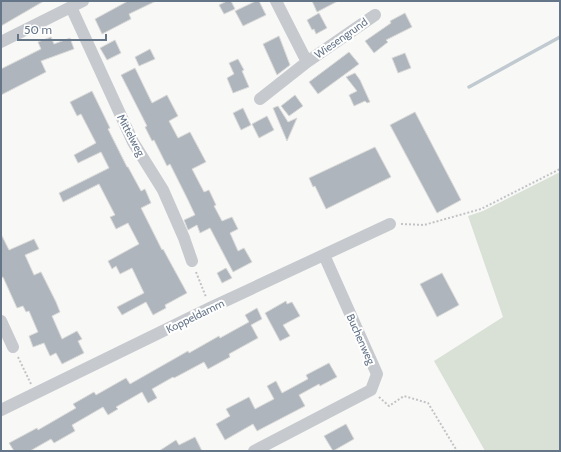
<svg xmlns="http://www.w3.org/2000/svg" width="561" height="452" font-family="Cabin,sans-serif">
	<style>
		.green { fill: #d9e1d7 }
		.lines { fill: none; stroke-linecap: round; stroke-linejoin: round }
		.stream { stroke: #c1cad0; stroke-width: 3.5 }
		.building { fill: #aeb5bd; stroke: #dadad8 }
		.path { stroke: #c2c3c6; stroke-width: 2; stroke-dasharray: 2 2; stroke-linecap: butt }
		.minor { stroke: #c6c9ce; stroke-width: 12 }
		.labels { text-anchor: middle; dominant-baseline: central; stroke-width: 4; stroke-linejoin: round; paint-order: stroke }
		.street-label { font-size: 11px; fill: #667689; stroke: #fff }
	</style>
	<rect width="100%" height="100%" fill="#f8f9f6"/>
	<path class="green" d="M560 172V451H485L434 361 503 317 468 216 483 211Z"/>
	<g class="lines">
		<path class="stream" d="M469 87 560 37"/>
	</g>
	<path class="building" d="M1 1H44L1 26Z
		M128 1H156L129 14 131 19 102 34 95 19Z
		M227 1H231L235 9 224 14 219 5Z
		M256 1H259L266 15 243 26 235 11Z
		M312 1H338L317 12Z
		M319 13 327 28 316 34 314 29 312 30 307 20Z
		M405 13 412 27 386 40 388 42 374 53 365 41 391 23 390 21Z
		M279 36 290 65 277 75 263 44Z
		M51 37 54 44 70 38 74 49 41 61 46 72 1 95V69L41 49 38 42Z
		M115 40 121 53 107 60 100 48Z
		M150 49 155 59 139 66 135 57Z
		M349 52 359 64 318 94 309 82Z
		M405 53 411 68 398 73 392 58Z
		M238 59 244 70 242 71 249 87 233 93 227 78 234 74 229 63Z
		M135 68 152 103 167 95 178 116 169 121 178 138 190 132 206 162 192 169 204 192 209 190 216 205 214 206 222 221 232 217 238 229 230 233 238 251 244 248 252 262 233 272 210 228 200 233 197 225 188 230 184 220 195 215 188 200 170 164 167 166 154 140 152 141 145 127 147 126 121 75Z
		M355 73 360 80 370 102 367 103 365 101 354 106 349 95 357 91 346 77Z
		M92 91 110 128 108 129 127 167H128L141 191 145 189 151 203 141 208 162 250 163 249 187 293 165 305 166 308 153 315 146 302 122 315 117 307 144 293 132 268 120 274 116 266 112 269 108 261 139 244 128 223 116 229 110 217 115 215 99 184 63 202 59 193 109 168 101 152 78 163 74 155 96 143 81 114 77 116 70 102Z
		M295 95 303 106 289 116 281 106Z
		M278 106 288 122 297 118 287 141 273 108Z
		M243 108 251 125 241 130 233 113Z
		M415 112 461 200 437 213 390 125Z
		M267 116 274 130 259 138 252 124Z
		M375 147 391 177 326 209 315 186 313 187 309 178Z
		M1 234 9 250 34 239 39 249 25 255 34 275 41 272 56 302 60 312 52 316 62 339 77 331 82 339 78 341 84 353 62 364 56 353 50 356 44 343 33 347 29 336 38 332 29 311 26 312 23 306 17 308 3 277 1 278Z
		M226 268 232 278 222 283 217 273Z
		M442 273 459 305 437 317 420 284Z
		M286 301 287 304 292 302 300 316 283 325 290 336 280 341 265 313Z
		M257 308 262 319 251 325 258 338 229 354 230 357 208 369 204 362 174 378 173 377 152 389 157 398 148 403 142 392 116 407 118 409 108 415 103 407 72 425 75 431 54 443 51 439 30 451H14L9 443 37 428 38 430 76 408 73 404 94 392 96 395 126 378 130 384 188 351 189 353 219 336 220 338 249 322 245 315Z
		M329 363 337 377 320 386 319 384 299 395 305 406 257 431 253 424 225 440 216 424 230 416 226 409 249 397 255 409 274 399 267 386 276 381 282 393 308 379 306 375Z
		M346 424 354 439 333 451 324 436Z
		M195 437 202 451H159L176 440 179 445Z"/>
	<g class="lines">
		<path class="path" d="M401 224 424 225 481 209 560 169
			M196 272 206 297
			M18 357 31 384
			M379 397 389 406 404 396 428 403 457 451"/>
		<path class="minor" d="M71 7 133 142 163 190 184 238 192 261
			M1 42 83 1
			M307 62 375 15
			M260 99 307 62 276 1
			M1 321 13 347
			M1 410 210 308 390 224
			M254 451 371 390 377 374 324 255"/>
	</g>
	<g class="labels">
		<g class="street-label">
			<text transform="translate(341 38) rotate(-35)">Wiesengrund</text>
			<text transform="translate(131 135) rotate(62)">Mittelweg</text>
			<text transform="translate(195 316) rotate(-26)">Koppeldamm</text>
			<text transform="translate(361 339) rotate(66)">Buchenweg</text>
		</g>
	</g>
	<rect width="561" height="452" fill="none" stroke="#667689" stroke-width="4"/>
	<path d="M18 34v6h88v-6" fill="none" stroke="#667689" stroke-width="2"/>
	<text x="24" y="34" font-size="12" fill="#667689" stroke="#ffffff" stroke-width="3" paint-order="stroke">50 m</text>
</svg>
